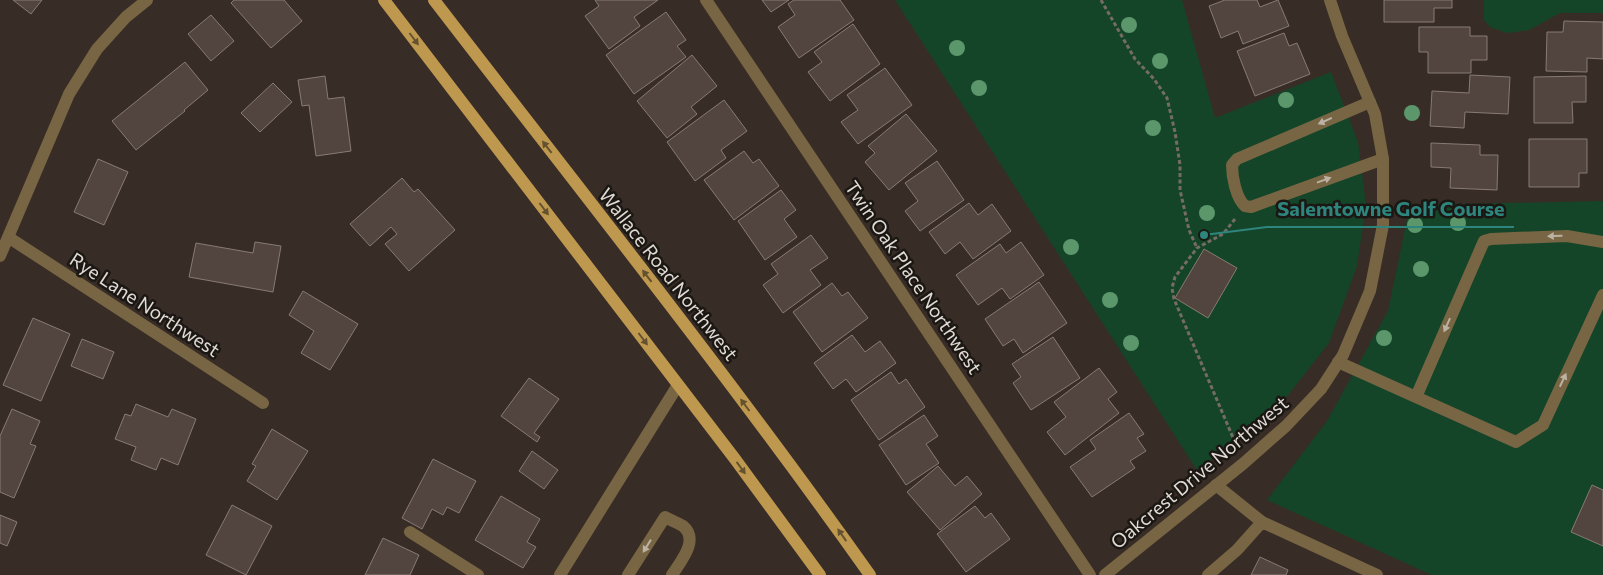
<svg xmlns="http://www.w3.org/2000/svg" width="1603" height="575" font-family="Commissioner,sans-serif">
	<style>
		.green { fill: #144529 }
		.building { fill: #52453f; stroke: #887a74 }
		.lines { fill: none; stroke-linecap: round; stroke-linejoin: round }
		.path { stroke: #766c66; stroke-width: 3; stroke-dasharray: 4 2.5; stroke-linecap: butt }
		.lane { stroke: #776543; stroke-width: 12 }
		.street { stroke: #776543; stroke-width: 12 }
		.primary { stroke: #be984e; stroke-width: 12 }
		.tree { fill: #5b976b }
		.oneway { fill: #64512e }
		.oneway2 { fill: #bcb1a2 }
		.labels { text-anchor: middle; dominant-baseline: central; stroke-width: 5; stroke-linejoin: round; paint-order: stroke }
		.street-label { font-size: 19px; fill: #e1dad5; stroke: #1b1713 }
		.leader { fill: none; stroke: #2e857d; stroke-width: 2 }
		.callout-dot { fill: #2e857d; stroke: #1b1713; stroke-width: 2 }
		.callout-label { font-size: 20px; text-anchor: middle; font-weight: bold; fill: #2e857d; stroke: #1b1713; stroke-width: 5; stroke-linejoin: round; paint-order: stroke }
	</style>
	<rect width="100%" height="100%" fill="#382d26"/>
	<path class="green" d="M895 0H1182L1215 118 1331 72 1358 142 1366 205 1357 266 1329 343 1278 408 1197 470Z
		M1484 0H1603V13H1560L1529 30 1507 33 1490 27 1484 20Z
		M1603 201V575H1432L1267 500 1327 421 1388 311 1410 205Z"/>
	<path class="building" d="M13 0H42L31 14Z
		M234 0H284L302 21 271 48 231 3Z
		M595 0H658L634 17 640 26 609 49 585 16 599 6Z
		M762 0H789L771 12Z
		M794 0H840L854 20 799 58 778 27 795 15 788 4Z
		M1225 0H1257L1260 7 1278 0 1289 26 1243 44 1238 31 1221 38 1209 6Z
		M1384 0H1452V8H1434V22H1384Z
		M666 12 686 40 677 46 686 57 634 94 606 55Z
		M211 15 234 41 211 61 188 34Z
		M1564 21 1603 22V59L1587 58V72L1546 71 1547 32H1563Z
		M853 24 880 64 830 101 808 72 822 62 814 52Z
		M1419 27H1470V36H1487V60H1471V73H1428V52H1419Z
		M1284 33 1289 46 1297 43 1310 74 1255 96 1237 51Z
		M692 55 717 86 691 107 697 114 667 138 637 101Z
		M185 62 208 90 184 110 185 111 136 150 112 121Z
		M885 68 912 105 858 144 841 122 858 110 847 95Z
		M1470 75 1510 77 1508 114 1465 112 1464 128 1430 126 1432 91 1469 93Z
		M325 76 328 99 344 97 351 151 316 156 309 105 302 106 298 80Z
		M1586 76V102H1572L1573 123H1534V77Z
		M273 83 292 102 260 132 241 113Z
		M724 100 747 131 721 150 726 158 695 181 667 142Z
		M906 114 937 151 889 190 865 162 875 153 868 146Z
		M1529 139H1587V173H1579V187H1529Z
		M1431 143 1480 145V155H1498L1497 190 1450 188 1451 168 1431 167Z
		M744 151 753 163 759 159 779 186 734 220 704 180Z
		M98 159 128 172 104 225 74 212Z
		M937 161 964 200 920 231 905 211 918 201 905 183Z
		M402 178 414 192 418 189 455 230 409 271 385 244 397 234 391 227 370 246 350 224Z
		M781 190 796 210 784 219 797 237 765 260 738 221Z
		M969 203 978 215 992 204 1011 231 973 259 960 242 945 254 929 232Z
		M811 235 828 258 810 270 821 285 783 313 763 285 778 274 771 264Z
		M255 242 281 246 273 292 189 277 196 243 253 253Z
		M1021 242 1044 275 1010 299 1002 288 978 305 956 275 1000 244 1006 253Z
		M1204 249 1237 268 1208 318 1175 298Z
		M1039 282 1067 323 1023 353 1014 339 1003 346 985 319Z
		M832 283 842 296 848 292 868 318 822 352 793 312Z
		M303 291 358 324 330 370 301 353 314 331 289 315Z
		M33 318 70 334 41 401 3 385Z
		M852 335 865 352 880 341 896 363 856 392 846 379 833 389 814 363Z
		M1053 337 1080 378 1031 410 1013 383 1021 377 1012 364Z
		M82 339 114 352 103 379 71 366Z
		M1099 368 1117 392 1108 399 1119 413 1065 455 1047 432 1066 417 1054 402Z
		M891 372 899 384 906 379 925 407 879 440 851 400Z
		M529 378 559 399 534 433 540 437 537 442 501 416Z
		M136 404 168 417 172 409 196 419 178 465 161 458 156 470 131 460 136 447 115 439 125 414 131 416Z
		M12 409 40 421 30 444 36 446 14 498 0 492V436Z
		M1129 413 1144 434 1137 438 1146 451 1130 461 1135 468 1092 497 1070 467 1096 449 1090 440Z
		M924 415 938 436 926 444 939 463 906 485 879 445Z
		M272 429 308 451 277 500 247 481 256 466 252 464Z
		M532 451 558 470 544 489 519 471Z
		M433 459 476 481 459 513 447 507 443 515 432 509 422 529 402 518Z
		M938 466 955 486 967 476 982 494 940 530 907 492Z
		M1592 485 1603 490V546L1571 532Z
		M501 496 540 519 527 542 536 547 523 568 475 540Z
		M232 505 272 526 246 575 206 555Z
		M975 506 985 518 991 513 1010 539 966 572 937 534Z
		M0 515 17 522 7 546 0 543Z
		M383 538 419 555 410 575H365Z
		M1260 557 1288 570 1286 575H1251Z"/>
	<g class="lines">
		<path class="path" d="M1101 0 1135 59 1154 79 1167 98 1175 132 1180 165V190L1189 230 1197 248
			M1235 219 1223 234 1197 248 1175 277 1172 288 1174 299 1237 447"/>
		<path class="lane" d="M1370 102 1237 159 1232 165C1232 177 1236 198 1245 206L1251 207 1383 159
			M1338 362 1516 442 1543 425 1603 295
			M1416 397 1484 241 1491 239 1567 236 1603 242
			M1216 485 1262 522 1377 575
			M410 532 478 575
			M628 575 665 517C670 520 678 523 683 526 700 540 680 562 672 575
			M1208 575 1237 550 1262 522"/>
		<path class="street" d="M706 0 1090 575
			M8 237 263 403
			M0 256 69 94 97 49 126 17 147 0
			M560 575 678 385
			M1105 575 1244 463 1286 426 1321 389 1343 355 1370 291 1383 225V159L1375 114 1342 36 1330 0"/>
		<path class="primary" d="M384 0 735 459 820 575
			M434 0C581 191 731 379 870 575"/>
	</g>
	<g class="tree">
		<circle cx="1129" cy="25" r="8"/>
		<circle cx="957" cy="48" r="8"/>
		<circle cx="1160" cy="61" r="8"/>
		<circle cx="979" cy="88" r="8"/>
		<circle cx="1286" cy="100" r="8"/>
		<circle cx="1412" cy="113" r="8"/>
		<circle cx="1153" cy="128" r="8"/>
		<circle cx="1207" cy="213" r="8"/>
		<circle cx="1458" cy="223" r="8"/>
		<circle cx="1415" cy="225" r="8"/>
		<circle cx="1071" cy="247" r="8"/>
		<circle cx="1421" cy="269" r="8"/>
		<circle cx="1110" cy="300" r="8"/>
		<circle cx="1384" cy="338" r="8"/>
		<circle cx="1131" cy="343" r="8"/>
	</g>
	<defs><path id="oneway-solid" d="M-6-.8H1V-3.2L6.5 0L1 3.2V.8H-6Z" transform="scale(1.25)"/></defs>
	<g class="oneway">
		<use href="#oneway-solid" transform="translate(414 39) rotate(53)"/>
		<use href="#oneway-solid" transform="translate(547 147) rotate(-128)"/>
		<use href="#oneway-solid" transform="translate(544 209) rotate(53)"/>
		<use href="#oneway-solid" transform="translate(647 276) rotate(-128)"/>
		<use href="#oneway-solid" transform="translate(643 339) rotate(53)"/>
		<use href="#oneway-solid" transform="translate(745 405) rotate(-127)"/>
		<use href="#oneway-solid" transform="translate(741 468) rotate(54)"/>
		<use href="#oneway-solid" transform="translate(842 535) rotate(-125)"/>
	</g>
	<g class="oneway2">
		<use href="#oneway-solid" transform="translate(1325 121) rotate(156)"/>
		<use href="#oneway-solid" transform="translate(1324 180) rotate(-20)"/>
		<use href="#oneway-solid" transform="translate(1555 236) rotate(178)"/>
		<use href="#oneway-solid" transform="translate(1447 325) rotate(114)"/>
		<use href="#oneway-solid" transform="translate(1563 380) rotate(-65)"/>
		<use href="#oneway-solid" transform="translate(647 546) rotate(122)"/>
	</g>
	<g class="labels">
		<g class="street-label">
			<text transform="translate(669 274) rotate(52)">Wallace Road Northwest</text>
			<text transform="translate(914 277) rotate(56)">Twin Oak Place Northwest</text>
			<text transform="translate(145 304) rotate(33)">Rye Lane Northwest</text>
			<text transform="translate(1199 472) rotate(-40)">Oakcrest Drive Northwest</text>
		</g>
	</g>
	<path class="leader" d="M1204 235L1267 227H1514"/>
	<circle class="callout-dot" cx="1204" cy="235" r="5"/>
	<g class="callout-label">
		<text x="1391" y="216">Salemtowne Golf Course</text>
	</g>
</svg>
